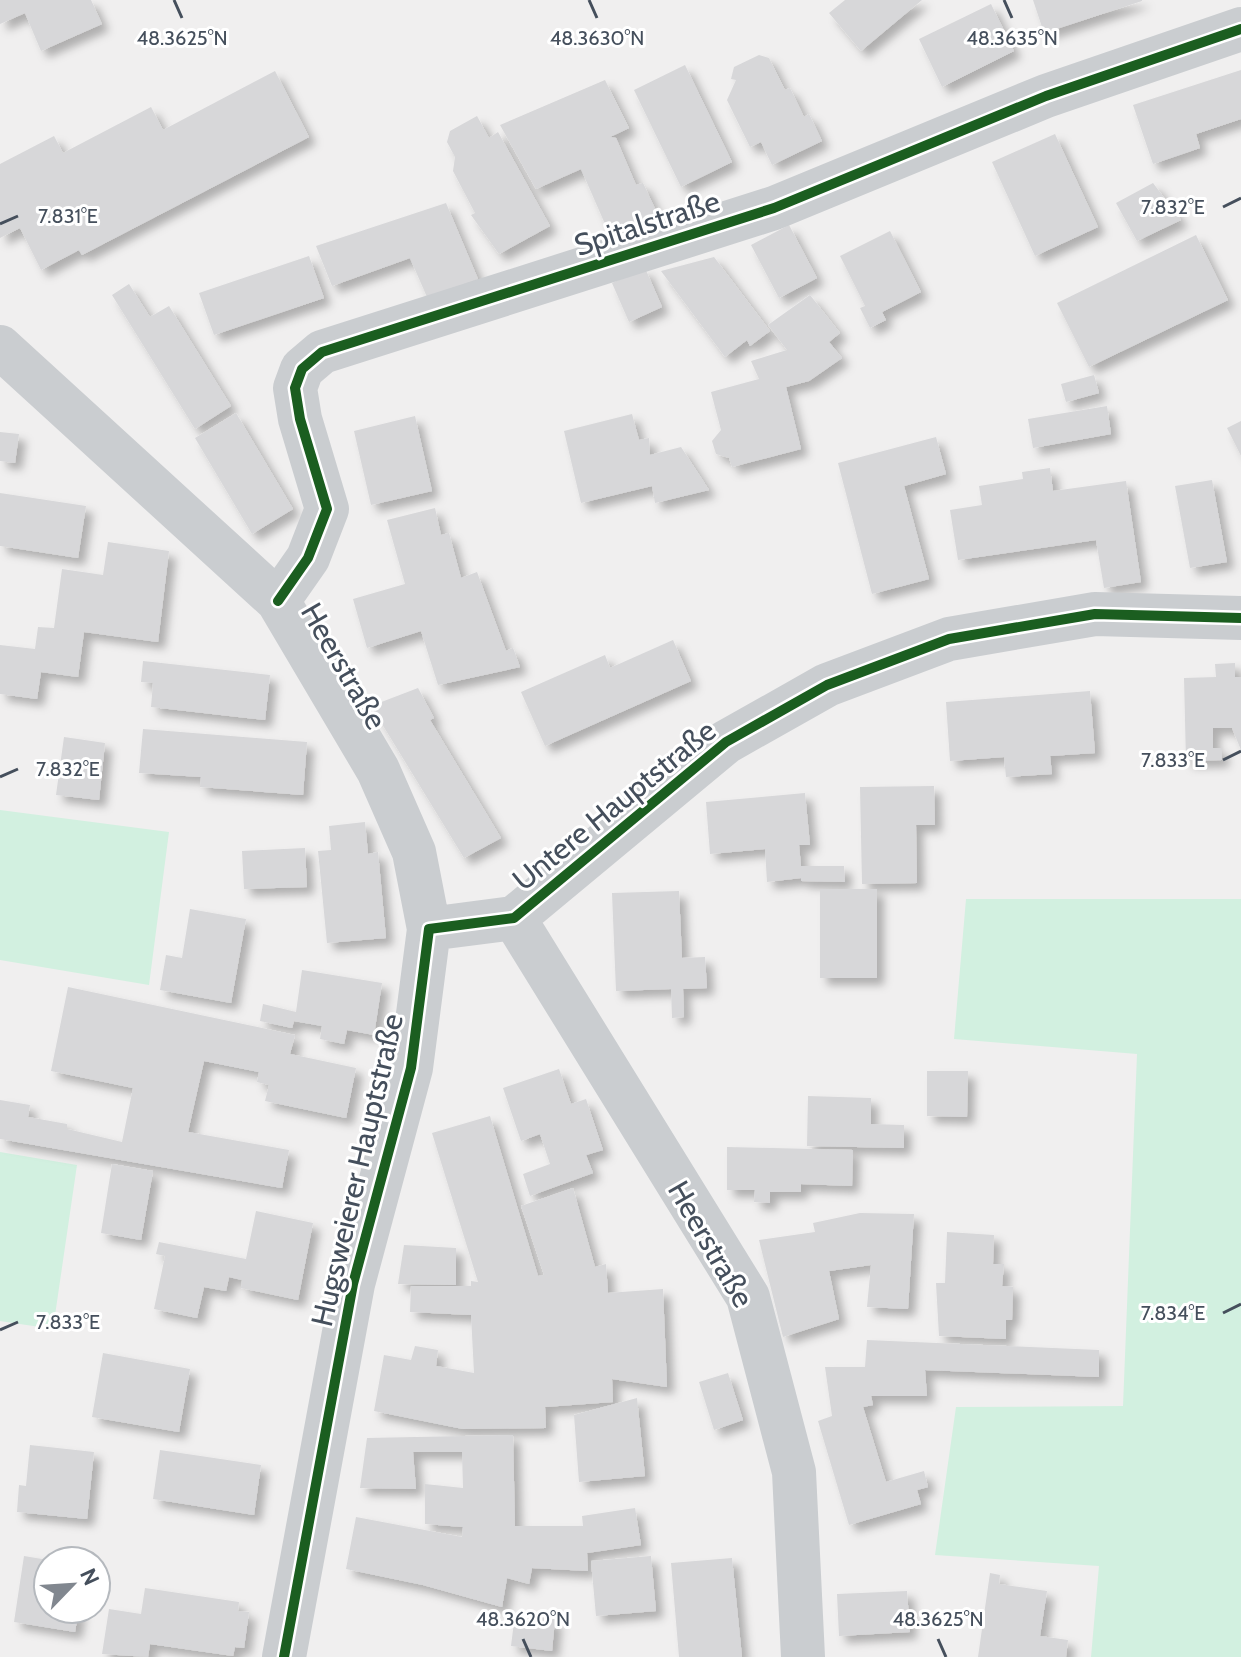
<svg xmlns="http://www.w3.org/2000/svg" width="1241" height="1657" font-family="Cabin,sans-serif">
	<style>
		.grass { fill: #d2f0e0 }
		.building { fill: #d7d7d9; filter: url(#shadow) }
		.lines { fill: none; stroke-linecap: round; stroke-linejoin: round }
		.minor { stroke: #cacdd0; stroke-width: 44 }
		.cycleway-casing { stroke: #fff; stroke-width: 15 }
		.cycleway { stroke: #1b5e20; stroke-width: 10 }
		.ticks { fill: none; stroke: #454f5c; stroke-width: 3 }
		.labels { text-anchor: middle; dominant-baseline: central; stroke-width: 6; stroke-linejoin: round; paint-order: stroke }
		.street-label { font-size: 30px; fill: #454f5c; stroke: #fff }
		.ticks-label { font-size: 20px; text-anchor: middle; fill: #454f5c; stroke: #fff; stroke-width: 6; stroke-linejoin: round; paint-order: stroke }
	</style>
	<defs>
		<filter id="shadow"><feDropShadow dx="7" dy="7" stdDeviation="4" flood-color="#0004"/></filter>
	</defs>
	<rect width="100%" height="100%" fill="#f0efef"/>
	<path class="grass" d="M0 810 169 832 149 985 0 960Z
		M966 899H1241V1657H1091L1099 1566 935 1555 956 1407 1123 1406 1137 1054 954 1039Z
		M0 1152 77 1165 53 1329 0 1321Z"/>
	<path class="building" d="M0 0H91L102 24 41 51 25 13 0 24Z
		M845 0H922L861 51 829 13Z
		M1033 0H1142V1L1044 33Z
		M991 4 1014 51 942 87 919 39Z
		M759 55 769 58 785 90 790 88 804 117 809 114 822 141 772 165 761 142 750 147 727 100 736 80 731 79 734 67Z
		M685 65 732 162 681 187 634 90Z
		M1241 70V119L1196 134 1200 148 1153 164 1133 105Z
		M275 71 309 137 82 255 79 250 41 270 20 228 0 238V164L54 136 63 153 151 107 163 130Z
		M605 80 629 128 610 137 616 138 636 185 643 183 657 213 609 233 581 169 536 189 500 125Z
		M477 116 489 138 498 132 550 226 499 254 471 215 475 213 453 171 455 157 447 142 450 131Z
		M1055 134 1098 227 1035 256 992 162Z
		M1153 183 1181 220 1137 241 1116 203Z
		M446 203 478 279 427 297 410 258 332 286 316 246Z
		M789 225 817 278 779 298 751 245Z
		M890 231 921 292 882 312 886 320 870 328 860 308 865 306 840 256Z
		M1196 235 1228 300 1089 367 1057 303Z
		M309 256 324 298 214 335 199 293Z
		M714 257 770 331 750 346 747 340 725 357 661 271Z
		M645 268 662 307 629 322 612 283Z
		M129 284 150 317 169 306 231 406 195 429 112 295Z
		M810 295 840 333 829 342 842 358 809 381 786 387 801 449 732 467 729 458 716 454 712 441 721 430 711 392 759 379 751 361 787 350 768 325Z
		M1094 375 1099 393 1066 402 1061 384Z
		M1107 406 1111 434 1033 448 1028 419Z
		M236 413 293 509 252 534 195 438Z
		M632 414 639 440 649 438 650 455 681 447 709 490 655 503 652 486 581 503 564 431Z
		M415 416 432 491 371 505 354 431Z
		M1241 421V456L1227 428Z
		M0 432 19 434 15 463 0 461Z
		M936 437 946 474 904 486 929 579 872 594 838 463Z
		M1050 468 1053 491 1126 481 1141 582 1104 588 1096 540 958 560 950 510 982 505 979 486 1023 479 1022 472Z
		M1212 480 1227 562 1190 568 1175 486Z
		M0 493 86 506 78 558 0 546Z
		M435 508 441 535 449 533 461 578 477 572 506 651 513 648 520 667 438 685 421 631 367 648 353 599 405 584 387 520Z
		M108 542 169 551 158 642 84 632 78 677 41 672 37 699 0 694V645L35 649 38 627 54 628 62 569 103 575Z
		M673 640 691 681 545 746 521 692 605 655 610 668Z
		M143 661 270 675 265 720 151 707 153 683 141 682Z
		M1235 663V677H1241V750L1232 728H1213V748H1222V760L1186 761 1184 678 1216 677 1215 664Z
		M418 688 434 718 430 720 501 838 464 858 371 706Z
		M1090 691 1095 753 1050 756 1052 774 1006 777 1004 757 950 761 946 702Z
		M143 729 307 742 303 795 200 787 201 777 139 773Z
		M64 737 105 743 99 800 56 795Z
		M934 786 935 825H916L917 883 862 884 860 787Z
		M805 793 810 845H799L801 866H844L845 882 801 881V878L767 882 765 849 710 854 706 802Z
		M365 822 368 854 378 852 386 938 327 943 318 851 331 850 329 826Z
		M305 848 307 887 244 889 242 851Z
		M820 889H877V978H820Z
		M679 891 682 958 705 957 707 988 683 989 684 1017 672 1018 671 989 616 991 612 893Z
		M190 909 246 919 231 1003 160 990 166 955 182 958Z
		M302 970 382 983 374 1035 347 1030 344 1044 320 1039 322 1026 294 1021 292 1028 260 1021 263 1004 296 1012Z
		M68 987 295 1035 290 1054 356 1068 346 1118 265 1101 269 1085 257 1082 259 1072 204 1061 188 1132 289 1150 282 1188 0 1139V1100L30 1105 28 1117 67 1124V1129L122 1142 133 1088 51 1071Z
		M559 1069 571 1104 586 1099 603 1150 586 1155 593 1173 530 1196 523 1174 550 1164 540 1134 521 1141 503 1088Z
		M927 1071H968L967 1117 927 1116Z
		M808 1096 871 1098V1124L904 1125V1148L807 1146Z
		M490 1116 538 1276 544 1275 521 1206 573 1188 595 1267 606 1264 608 1293 663 1289 667 1387 612 1379 613 1402 545 1407 546 1428 463 1429 374 1411 384 1355 411 1360 415 1346 438 1350 436 1366 474 1373 471 1315 410 1312 411 1286H471V1281L478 1282 432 1133Z
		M727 1147 853 1150 852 1186 801 1184V1192H770V1203L754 1202 755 1190H727Z
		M112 1164 153 1171 141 1240 101 1233Z
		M256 1211 313 1223 298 1300 241 1288 242 1280 229 1277 226 1291 204 1287 197 1318 154 1309 165 1256 156 1254 159 1242 246 1259Z
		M860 1213 914 1214 908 1309 867 1307 871 1265 829 1271 839 1319 783 1337 759 1240 815 1232 813 1223Z
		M947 1232 994 1235 993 1264H1004L1002 1286 1013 1287 1012 1320H1006V1339L939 1336 936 1283H945Z
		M404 1245 456 1248V1285L398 1284Z
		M867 1340 1099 1350V1377L925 1370 927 1396H871L873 1405 863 1407 886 1482 924 1471 928 1487 917 1490 921 1504 849 1525 818 1421 832 1416 825 1367H865Z
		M103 1353 190 1369 179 1432 92 1417Z
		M728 1373 743 1420 714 1430 699 1382Z
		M637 1398 645 1476 579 1482 574 1415Z
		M513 1435 515 1526H583L582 1516 635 1508 641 1545 587 1553 588 1571 532 1568 529 1584 507 1578 502 1607 423 1585 346 1569 356 1517 462 1537 463 1527 425 1524V1484L463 1488 462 1452H413L416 1489 360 1488 367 1438Z
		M30 1445 94 1452 87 1519 17 1512 19 1485 26 1486Z
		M160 1450 261 1465 254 1515 153 1499Z
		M24 1556 48 1560V1609H79L75 1632 14 1622Z
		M651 1556 656 1611 596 1616 591 1561Z
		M732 1558 742 1657H679L671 1563Z
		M990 1573 1000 1575 999 1584 1047 1591 1040 1636 1068 1640 1066 1657H978Z
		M145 1588 239 1602 238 1611 249 1612 244 1648 235 1647 233 1656 150 1644 148 1657 102 1654 109 1609 141 1614Z
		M907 1591 910 1632 839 1636 837 1594Z
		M515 1614 555 1619 552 1651 511 1646Z"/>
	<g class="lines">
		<path class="minor" d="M0 347 278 601 378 770 414 852 429 929 411 1068 353 1284 284 1657
			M278 601 308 558 327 509 300 419 295 388 302 369 322 352 774 208 1046 96 1241 29
			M514 918 748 1297 794 1472 803 1657
			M429 929 514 918 726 742 827 685 949 639 1095 614 1241 618"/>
		<defs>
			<path id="cycleway" d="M278 601 308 558 327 509 300 419 295 388 302 369 322 352 774 208 1046 96 1241 29
				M284 1657 353 1284 411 1068 429 929 514 918 726 742 827 685 949 639 1095 614 1241 618"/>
		</defs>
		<use href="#cycleway" class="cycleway-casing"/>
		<use href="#cycleway" class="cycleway"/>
	</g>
	<path class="ticks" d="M174 0 182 18M589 0 597 18M1004 0 1012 18M1223 207 1241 198M0 224 18 216M1223 760 1241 751M0 777 18 769M1223 1313 1241 1304M0 1330 18 1322M523 1639 531 1657M938 1639 946 1657"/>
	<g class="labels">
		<g class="street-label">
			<text transform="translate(647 223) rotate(-18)">Spitalstraße</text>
			<text transform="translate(344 666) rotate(60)">Heerstraße</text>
			<text transform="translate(614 805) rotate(-39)">Untere Hauptstraße</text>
			<text transform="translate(357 1170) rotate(-77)">Hugsweierer Hauptstraße</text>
			<text transform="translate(711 1244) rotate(60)">Heerstraße</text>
		</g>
	</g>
	<g class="ticks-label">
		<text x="182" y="45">48.3625°N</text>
		<text x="597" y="45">48.3630°N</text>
		<text x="1012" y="45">48.3635°N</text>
		<text x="1173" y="214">7.832°E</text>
		<text x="68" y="223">7.831°E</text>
		<text x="1173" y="767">7.833°E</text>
		<text x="68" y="776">7.832°E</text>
		<text x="1173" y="1320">7.834°E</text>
		<text x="68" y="1329">7.833°E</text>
		<text x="523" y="1626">48.3620°N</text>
		<text x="938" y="1626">48.3625°N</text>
	</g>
	<g transform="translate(72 1585) rotate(65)"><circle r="38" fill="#ffffff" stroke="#b5b9be" stroke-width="2"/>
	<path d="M0-6L14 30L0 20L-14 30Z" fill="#81878f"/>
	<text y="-12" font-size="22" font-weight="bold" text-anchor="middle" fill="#454f5c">N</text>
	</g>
</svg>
